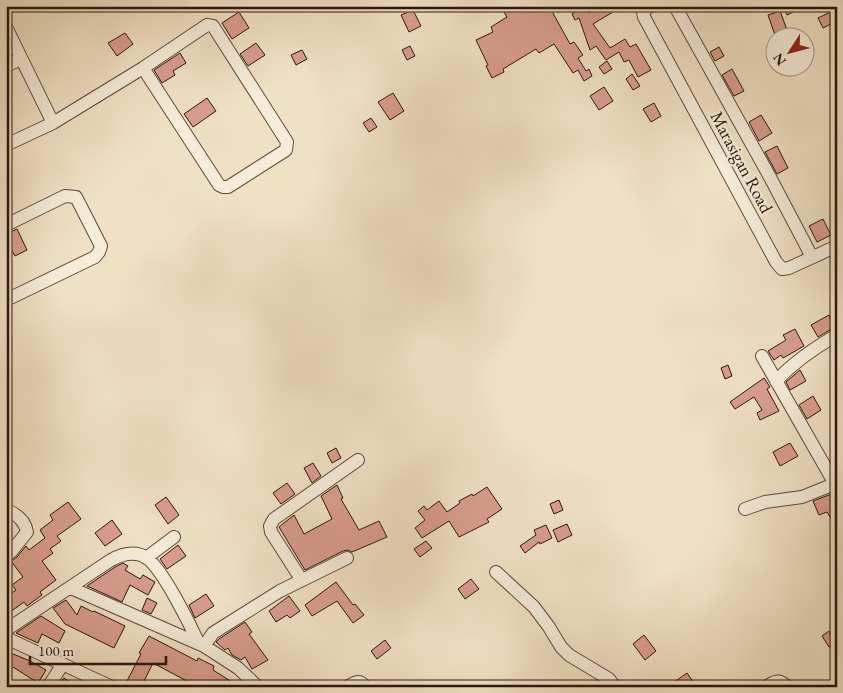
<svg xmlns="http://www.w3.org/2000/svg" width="843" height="693" font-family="'EB Garamond',serif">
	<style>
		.building { fill: #d99d8f; stroke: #2a160d }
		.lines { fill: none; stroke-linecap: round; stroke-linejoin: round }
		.minor-casing { stroke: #5c493b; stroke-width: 14 }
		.minor { stroke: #f5ecd9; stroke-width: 12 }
		.labels { text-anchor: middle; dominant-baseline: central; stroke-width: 4.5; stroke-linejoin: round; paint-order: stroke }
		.street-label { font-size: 18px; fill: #2a160d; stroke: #f5ecd9 }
	</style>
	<rect width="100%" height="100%" fill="#f0e1c5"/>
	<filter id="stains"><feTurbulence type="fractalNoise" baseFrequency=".004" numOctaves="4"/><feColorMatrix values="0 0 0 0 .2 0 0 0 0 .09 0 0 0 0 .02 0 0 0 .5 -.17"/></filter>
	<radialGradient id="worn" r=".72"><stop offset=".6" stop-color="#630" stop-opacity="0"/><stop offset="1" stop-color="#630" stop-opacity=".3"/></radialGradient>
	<path class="building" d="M500 6H549L570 44 574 42 583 55 578 58 586 71 589 69 592 76 584 81 578 70 573 73 554 44 539 53 536 49 503 69 504 72 492 78 486 66 488 65 476 40 493 32 491 27 507 17Z
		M585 6 589 13 599 6H623L593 24 610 48 625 39 630 47 636 44 651 70 638 77 629 60 624 62 619 52 606 60 596 46 590 50 579 18 575 20 572 14Z
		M783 6H806L787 15Z
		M837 9V21L823 28 818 18Z
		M413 10 421 26 409 32 401 15Z
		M780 11 790 38H776L768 15Z
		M239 12 249 28 232 39 222 23Z
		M125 33 133 44 117 56 108 43Z
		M256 43 265 55 248 66 240 54Z
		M410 46 415 56 407 60 402 50Z
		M719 47 724 56 715 61 710 52Z
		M302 50 307 59 296 65 291 55Z
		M180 53 186 63 173 71 175 75 162 83 154 70Z
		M607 61 612 69 604 74 599 67Z
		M732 69 744 91 734 96 722 75Z
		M632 74 640 86 633 90 626 79Z
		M604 87 613 101 599 110 590 96Z
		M393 93 404 111 390 120 378 102Z
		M207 98 216 111 193 127 184 114Z
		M654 103 661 116 651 122 643 109Z
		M761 115 772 133 759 141 749 122Z
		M371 118 377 127 369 132 363 123Z
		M777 146 788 168 777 174 765 152Z
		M823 219 831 235 817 242 809 226Z
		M17 229 27 250 15 256 6 240V234Z
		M829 315 835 327 818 337 811 325Z
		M795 329 804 346 783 358 781 355 774 360 768 351 786 340 783 335Z
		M728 365 732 376 725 379 721 368Z
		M800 370 806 381 790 390 786 382Z
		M764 378 770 387 767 389 779 411 760 420 757 413 762 410 754 397 735 409 730 402Z
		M813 396 821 410 807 419 799 405Z
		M790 443 798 456 780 466 773 452Z
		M336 448 341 458 332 463 327 453Z
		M313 463 321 476 312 483 304 468Z
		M287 483 295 494 281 504 273 493Z
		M337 485 343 498 341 499 359 530 379 521 387 537 352 552 348 550 343 551 305 570 279 527 294 515 304 534 332 519 321 496Z
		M487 487 502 509 487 519 489 522 459 537 449 521 422 538 415 528 425 520 418 511 424 506 427 510 439 501 447 512 460 503 459 501 472 494 473 496Z
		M837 492V528L827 512 819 515 813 501Z
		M166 497 179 515 168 524 155 505Z
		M559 500 563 510 554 514 550 504Z
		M68 502 81 519 57 536 61 541 50 549 53 553 42 561 56 580 40 592 42 595 27 606 24 602 10 612 6 606V597L16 590 12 585 23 577 11 561 17 557 26 546 29 550 45 538 40 530 53 520 50 515Z
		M112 520 122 534 105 546 95 533Z
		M567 524 572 535 558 542 553 530Z
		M546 525 552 538 540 544 539 542 525 553 520 546 536 535 534 530Z
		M426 541 432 548 420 557 414 549Z
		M178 545 186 556 167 569 160 559Z
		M123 563 128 566 125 570 140 579 143 575 155 582 148 595 130 585 122 602 87 586 115 567Z
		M471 579 479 589 465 599 458 589Z
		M336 582 353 605 355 604 364 615 353 623 337 601 312 616 305 605Z
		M206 594 214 606 195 618 189 605Z
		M289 596 300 611 290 618 287 615 276 622 269 611Z
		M147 598 157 603 151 614 142 610Z
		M66 600 77 615 81 606 93 612 94 611 125 626 114 648 65 624 53 608Z
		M41 616 65 631 59 643 42 634 38 643 16 633Z
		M245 622 252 632 249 634 268 660 252 669 245 657 241 660 232 655 228 648 225 650 216 642 219 639Z
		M829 631 836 643 829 647 822 636Z
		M644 635 656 651 645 660 633 644Z
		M149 636 197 661 198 658 214 666 213 670 240 687H198L153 663 141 687 127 681 141 654 139 653Z
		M385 640 391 648 377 659 371 651Z
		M6 651 30 661 46 670 38 683 13 667 12 669 6 667Z
		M687 673 694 683 688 687H667Z
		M64 678 78 687H58Z"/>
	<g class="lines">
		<defs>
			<path id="minor" d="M650 6 643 12 644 17 776 262 782 269 789 268 837 246
				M675 6 771 179 812 257
				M6 27 53 123
				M6 66 21 59
				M6 145 53 123 143 68 207 25 213 26 287 142 286 150 228 187H223L219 185 143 68
				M6 225 65 196 76 197 101 246 99 252 95 257 6 300
				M762 356 835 484
				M776 381C794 362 814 348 837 335
				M745 509 765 502 802 497 837 483
				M6 510C17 514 25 521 27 532L11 552 6 555
				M146 558 174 537
				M496 572 534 607 549 627 561 647 569 655 609 679 615 687
				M301 579 271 532 270 526 274 519 358 460
				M71 588 204 646 238 668 258 687
				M6 630 111 560C122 554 135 550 147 558 163 570 190 624 199 644
				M6 638 112 687
				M204 646 213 633 280 591 347 558
				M769 685C777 680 781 680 787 687
				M48 687 63 664
				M347 687C354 683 360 678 365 687"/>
		</defs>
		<use href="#minor" class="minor-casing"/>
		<use href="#minor" class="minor"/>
	</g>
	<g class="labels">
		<g class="street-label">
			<text transform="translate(742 162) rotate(62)">Marasigan Road</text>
		</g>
	</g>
	<rect width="843" height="693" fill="none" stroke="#f0e1c5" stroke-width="25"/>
	<rect x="8" y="8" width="828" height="678" fill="none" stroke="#2a160d" stroke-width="2.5"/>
	<rect x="12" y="12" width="818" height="668" fill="none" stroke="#2a160d"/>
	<g transform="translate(790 52) rotate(234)"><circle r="24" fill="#f5ecd9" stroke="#a49687"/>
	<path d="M0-4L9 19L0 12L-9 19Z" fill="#8f2418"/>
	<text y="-8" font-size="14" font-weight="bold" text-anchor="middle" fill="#2a160d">N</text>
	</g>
	<path d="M30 656v8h136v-8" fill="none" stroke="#2a160d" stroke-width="2.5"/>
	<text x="38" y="656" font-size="15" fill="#2a160d" stroke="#f5ecd9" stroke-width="4" paint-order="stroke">100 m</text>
	<rect width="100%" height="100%" filter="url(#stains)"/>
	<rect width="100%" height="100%" fill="url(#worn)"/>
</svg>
